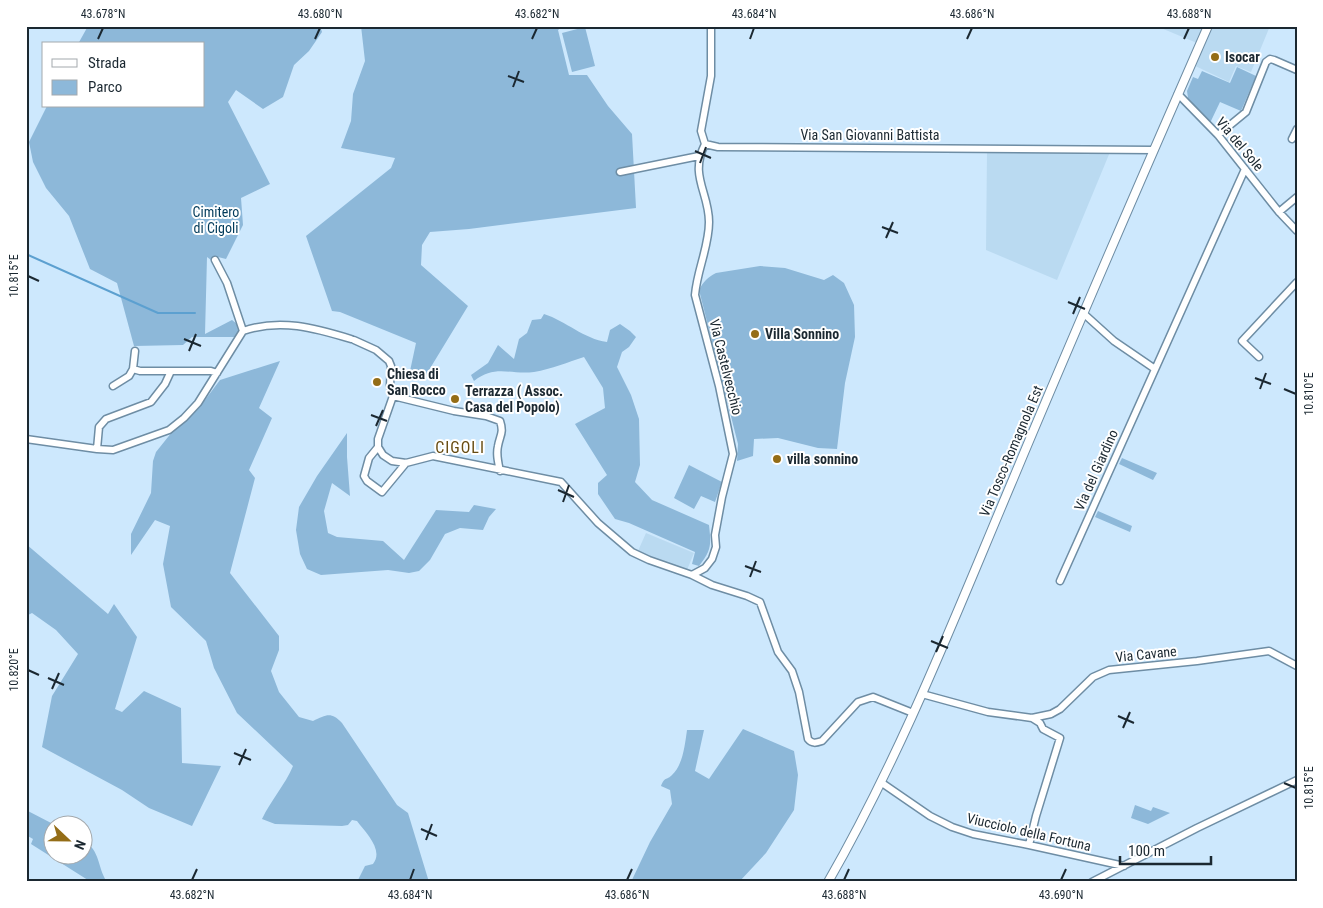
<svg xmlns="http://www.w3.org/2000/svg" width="1323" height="908" font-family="'Roboto Condensed',sans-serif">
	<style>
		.built { fill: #badaf1 }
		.green { fill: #8db8d9 }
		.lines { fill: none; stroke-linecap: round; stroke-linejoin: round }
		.stream { stroke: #5ca0d0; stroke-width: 2 }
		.minor-casing { stroke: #6e8da4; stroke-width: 9 }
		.major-casing { stroke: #6e8da4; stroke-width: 10 }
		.minor { stroke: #fff; stroke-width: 6 }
		.major { stroke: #fff; stroke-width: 8 }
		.ticks { fill: none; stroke: #1b2831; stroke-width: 2 }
		.poi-dot { fill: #946d17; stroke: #fff; stroke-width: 2 }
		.labels { text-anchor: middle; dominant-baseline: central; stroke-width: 4; stroke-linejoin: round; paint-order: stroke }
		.poi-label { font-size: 14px; font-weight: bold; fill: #1b2831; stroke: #fff; text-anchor: start }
		.street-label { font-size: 14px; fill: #1b2831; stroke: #fff }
		.park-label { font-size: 14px; fill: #003a5a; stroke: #fff }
		.quarter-label { font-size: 16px; letter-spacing: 1px; fill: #674c12; stroke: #fff }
		.neatline { fill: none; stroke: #1b2831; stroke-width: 2 }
		.ticks-label { font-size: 12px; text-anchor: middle; fill: #1b2831 }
	</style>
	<rect width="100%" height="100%" fill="#cde8fd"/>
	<path class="built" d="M1162 26H1270L1251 72 1236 66 1229 82 1189 63 1197 43 1161 28Z
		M987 152H1110L1057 280 986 250Z
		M646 533 694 553 687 570 681 569 648 557 638 551Z"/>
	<path class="green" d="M88 26H222L228 28 231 26H320L322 32 309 51 294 65 283 97 263 109 236 90 228 102 270 184 241 198 243 225 226 259 218 257 211 260 207 257 205 334 232 320 237 324C238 329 239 332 236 337H192L183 345 134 346 117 283 90 269 69 216 46 188 33 162 29 142 47 106H204V44H78Z
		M361 26H563L558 30 569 75H587L608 106 632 134 636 208 469 229 430 232 422 245 421 265 468 306 426 375 410 371 416 343 340 312 332 311 306 236 391 168 395 158 341 148 351 121 353 94 365 61Z
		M585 27 595 66 572 72 562 33Z
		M1237 67 1256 76 1241 111 1220 102 1210 123 1188 98 1187 91 1193 77 1198 79 1202 71 1230 83Z
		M760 266 785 268 824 280 833 275 844 283 854 305 855 337 845 383 837 449 818 448 778 438 754 439 753 456 737 461 738 444 699 290C703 282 708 277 716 273Z
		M544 314C566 321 584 339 607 342L610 330 620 324 630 331 636 337 629 347 622 352 617 367 631 395 639 419 640 465 635 482 652 500 709 525C711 544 712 550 699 566L692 564 695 552 629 523 615 519 598 494V483L607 475 575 424 605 408 603 388 584 357C568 362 552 369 534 372 510 375 495 364 474 381L471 375 488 363 498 345 514 359 519 339 527 333 532 320 541 319Z
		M280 361 259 408 272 418 249 470 255 478 230 573 279 636V650L271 671 279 692 299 717 313 721C326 715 331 711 342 723L397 805 408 813 429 882H401L391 879H377L372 882H357L365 866 373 864C384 850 366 833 357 821L352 820 348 825 342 826 275 824 262 819C271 800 285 785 293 766L237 713 214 668 206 641 171 607 163 564 170 526 155 520 131 555V534L151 493 153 461 156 452 172 432 178 428 199 408 220 380Z
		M347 433V457L350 496 332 483 324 511 328 533 337 537 383 541 404 560 436 510 469 512 474 505 496 509 489 517 483 530 460 528 445 534 430 560 419 571 409 573 388 570 321 575 307 569 300 554 296 530 299 507 317 476Z
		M1122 458 1157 473 1153 480 1119 464Z
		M689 465 722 482 715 502 701 496 694 509 674 498Z
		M1098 511 1132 526 1130 532 1095 517Z
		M26 544 108 614 114 604 137 637 115 709 122 712 144 691 181 708 182 763 221 766 192 826 149 808 122 790 42 747 52 696 78 654 56 630 32 613 26 616Z
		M743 729 794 751 798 775 794 810 766 853 739 882H631L650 842 672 804 670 790 661 786C665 776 666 781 672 775 683 765 685 744 687 730H704L695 771 709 779Z
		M1135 805 1151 811 1153 807 1170 813 1148 824 1131 818Z
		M26 810 55 825 52 826V856H82L83 840C101 851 97 867 107 882H91L31 844 33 839 26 835Z"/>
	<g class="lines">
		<path class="stream" d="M26 254 158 313H195"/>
		<defs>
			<path id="minor" d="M711 26V76L701 131 705 144 718 147 1154 150
				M1178 94 1218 135 1279 212 1297 231
				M1218 135 1246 112 1266 62 1270 59 1274 60 1297 70
				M1292 139 1297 129
				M620 172 699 156
				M1279 212 1297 197
				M215 260 227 283 243 331
				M1083 313 1114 341 1155 369
				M354 340 376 350 389 361 391 366 390 385 393 396 378 439V447L383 455 392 461 406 463 433 456 561 482 598 523 632 552 649 560 692 575 712 585 747 596 760 602 778 652 792 671 799 692 808 739C812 744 816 743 822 741L858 702 873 697 913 713
				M1259 357 1242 341 1297 282
				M133 369 135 351
				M113 386 129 376 133 369 140 371H211L217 373
				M393 396 454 411 486 416 500 421C504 433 500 435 498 446 496 454 498 462 500 471
				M26 439 97 449 113 450 169 430 184 418 198 403 243 331C280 318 315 328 351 339
				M378 447 369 458 364 476 367 481 382 492 406 463
				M97 449 99 427 106 419 151 402 165 384 171 371
				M692 575 705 568 712 559 716 547 715 535 722 497 733 454 719 386 695 295C697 270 709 247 709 222 709 192 689 176 705 144
				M1060 581 1245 169
				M922 694 988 712 1032 718 1051 714 1060 709 1093 677 1109 670 1197 661 1269 651 1297 666
				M882 783 930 816 952 827 973 834 1029 845 1124 866
				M1029 845 1036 816 1060 738 1043 729 1040 723 1032 718
				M1092 882 1197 828 1297 780"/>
			<path id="major" d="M828 882C901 755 954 619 1011 484 1075 331 1141 179 1208 26"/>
		</defs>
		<use href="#minor" class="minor-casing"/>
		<use href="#major" class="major-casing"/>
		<use href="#minor" class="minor"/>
		<use href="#major" class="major"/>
	</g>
	<path class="ticks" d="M98 39 103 28M315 39 320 28M532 39 537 28M750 39 754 28M967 39 972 28M1184 39 1189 28M508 76 524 82M513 87 519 71M695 151 711 158M700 163 706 147M882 227 898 233M886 238 893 222M28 276 39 281M1068 302 1085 309M1073 314 1080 297M184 339 201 346M189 351 196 334M1255 378 1271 384M1260 389 1266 373M1284 389 1296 394M371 415 387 421M376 426 383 410M558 490 574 497M563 502 569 485M745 566 761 572M750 577 756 561M931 641 948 648M936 652 943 636M28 670 39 675M48 678 64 685M52 689 59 673M1118 716 1134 723M1123 728 1130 712M234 753 251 760M239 765 246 749M1284 783 1296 788M421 829 437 836M426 840 432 824M192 880 197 869M410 880 414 869M627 880 632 869M844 880 849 869M1061 880 1066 869"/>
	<g class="poi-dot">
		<circle cx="1215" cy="57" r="5"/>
		<circle cx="755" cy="334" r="5"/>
		<circle cx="377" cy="382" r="5"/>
		<circle cx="455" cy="399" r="5"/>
		<circle cx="777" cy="459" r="5"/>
	</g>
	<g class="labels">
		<g class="poi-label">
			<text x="1225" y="57">Isocar</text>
			<text x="765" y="334">Villa Sonnino</text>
			<text x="387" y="374">Chiesa di<tspan x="387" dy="16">San Rocco</tspan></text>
			<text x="465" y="391">Terrazza ( Assoc.<tspan x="465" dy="16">Casa del Popolo)</tspan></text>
			<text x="787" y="459">villa sonnino</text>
		</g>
		<g class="street-label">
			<text x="870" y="135">Via San Giovanni Battista</text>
			<text transform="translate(1240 144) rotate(50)">Via del Sole</text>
			<text transform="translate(726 367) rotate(76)">Via Castelvecchio</text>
			<text transform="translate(1011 451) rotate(-67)">Via Tosco-Romagnola Est</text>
			<text transform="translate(1096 470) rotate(-66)">Via del Giardino</text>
			<text transform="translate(1146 654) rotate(-6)">Via Cavane</text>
			<text transform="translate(1029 832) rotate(13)">Viucciolo della Fortuna</text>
		</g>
		<g class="park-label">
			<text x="216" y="212">Cimitero<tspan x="216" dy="16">di Cigoli</tspan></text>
		</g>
		<g class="quarter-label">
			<text x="460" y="447">CIGOLI</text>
		</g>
	</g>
	<rect width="1323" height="908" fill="none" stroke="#ffffff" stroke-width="55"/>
	<rect x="42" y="42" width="162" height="65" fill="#ffffff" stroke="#a4a9ad"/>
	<rect x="52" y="59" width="25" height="8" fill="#ffffff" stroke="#a4a9ad"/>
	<text x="88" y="68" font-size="15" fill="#1b2831">Strada</text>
	<rect x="52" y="80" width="25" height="15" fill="#8db8d9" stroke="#a4a9ad"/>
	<text x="88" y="92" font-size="15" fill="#1b2831">Parco</text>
	<g transform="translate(68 840) rotate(112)"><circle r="24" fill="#ffffff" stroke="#a4a9ad"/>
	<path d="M0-4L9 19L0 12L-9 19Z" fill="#946d17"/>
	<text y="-8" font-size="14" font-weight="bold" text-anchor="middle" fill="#1b2831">N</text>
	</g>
	<path d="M1120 856v8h91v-8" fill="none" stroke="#1b2831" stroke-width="2.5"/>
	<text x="1128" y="856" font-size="15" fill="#1b2831" stroke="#ffffff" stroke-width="4" paint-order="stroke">100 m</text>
	<rect x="28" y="28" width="1268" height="852" class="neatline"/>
	<g class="ticks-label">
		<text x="103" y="18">43.678°N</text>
		<text x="320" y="18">43.680°N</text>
		<text x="537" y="18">43.682°N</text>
		<text x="754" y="18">43.684°N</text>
		<text x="972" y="18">43.686°N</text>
		<text x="1189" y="18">43.688°N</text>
		<text transform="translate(14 276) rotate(-90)" y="4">10.815°E</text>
		<text transform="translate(1309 394) rotate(-90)" y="4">10.810°E</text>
		<text transform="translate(14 670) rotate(-90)" y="4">10.820°E</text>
		<text transform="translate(1309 788) rotate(-90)" y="4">10.815°E</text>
		<text x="192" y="899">43.682°N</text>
		<text x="410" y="899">43.684°N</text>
		<text x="627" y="899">43.686°N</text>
		<text x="844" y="899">43.688°N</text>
		<text x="1061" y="899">43.690°N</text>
	</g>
</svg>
